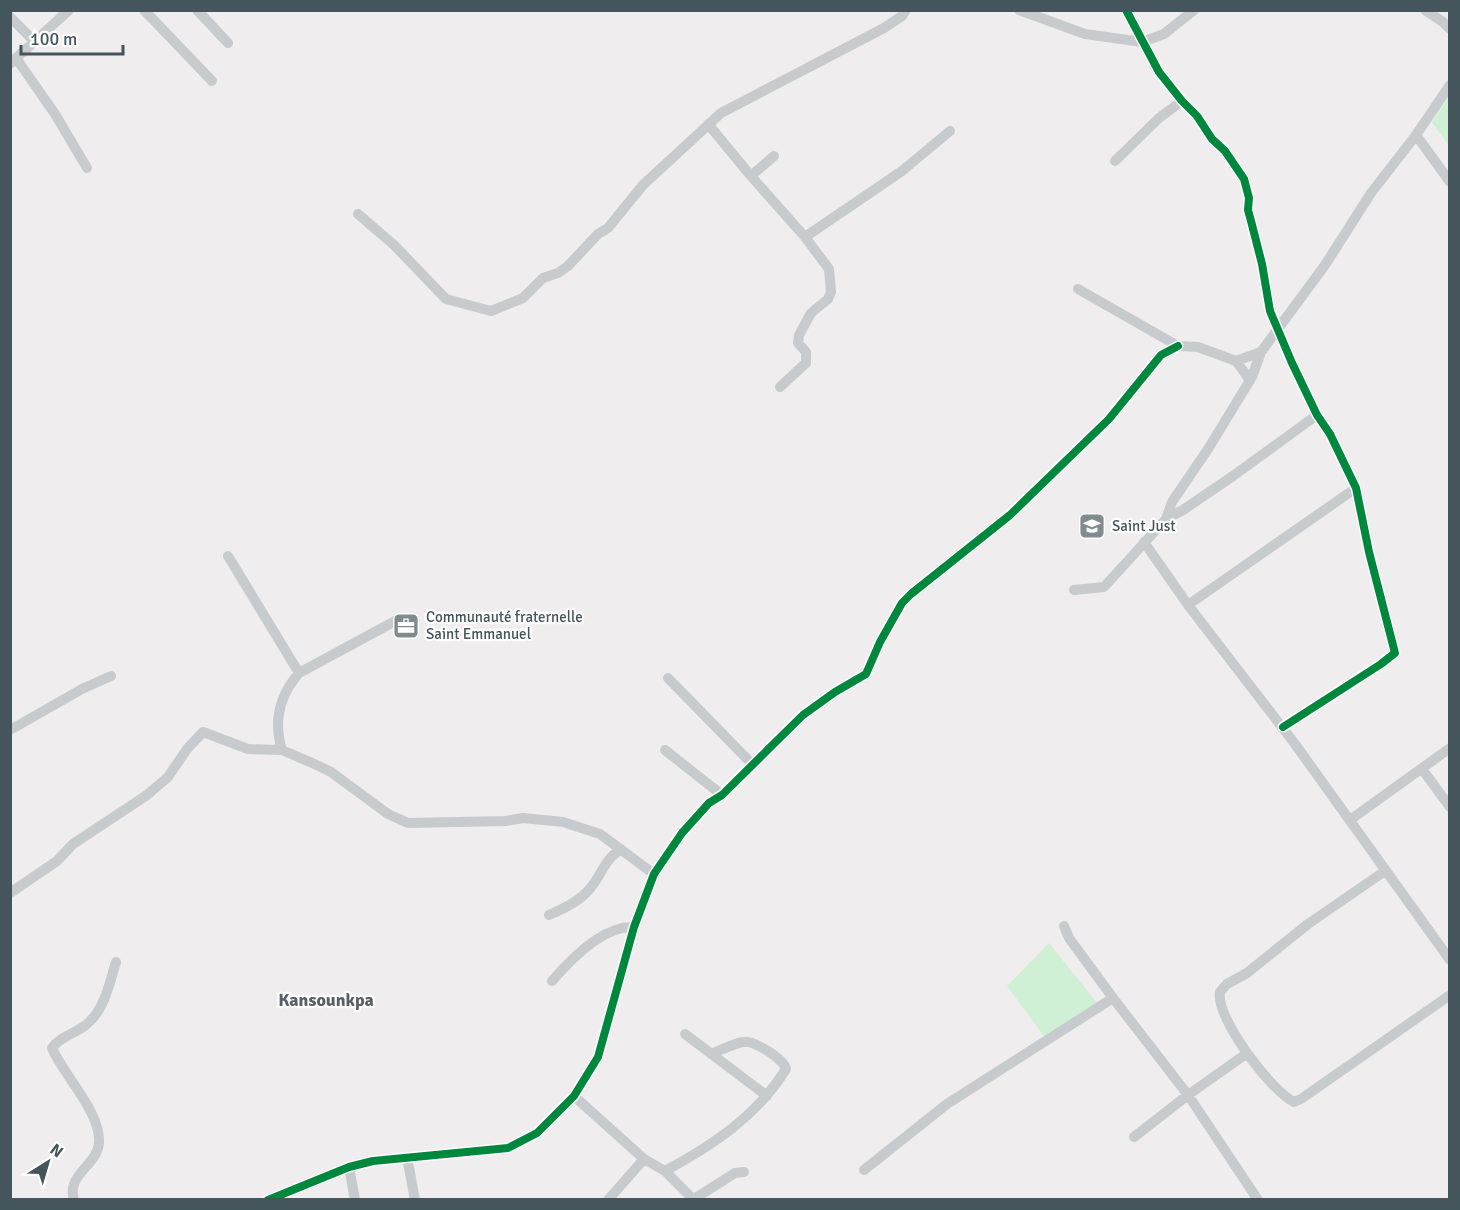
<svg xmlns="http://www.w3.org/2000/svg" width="1460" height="1210" font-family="Signika,sans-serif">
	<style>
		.green { fill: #d0f0d6 }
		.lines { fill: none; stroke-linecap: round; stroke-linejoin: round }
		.minor { stroke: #c7cbce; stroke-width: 10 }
		.cycleway-casing { stroke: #fff; stroke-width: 11 }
		.cycleway { stroke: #00873e; stroke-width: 8 }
		.labels { text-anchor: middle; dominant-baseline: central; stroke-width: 4.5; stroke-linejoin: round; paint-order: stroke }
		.poi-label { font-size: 15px; fill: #44555c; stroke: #fff; text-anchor: start }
		.quarter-label { font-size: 18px; font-weight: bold; fill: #595f62; stroke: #fff }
	</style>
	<rect width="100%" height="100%" fill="#efedee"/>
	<path class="green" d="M1449 97V146L1432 122Z
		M1049 943 1098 1004 1046 1039 1007 986Z"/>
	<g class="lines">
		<path class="minor" d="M144 10 212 81
			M197 10 228 43
			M1019 10 1085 34 1142 42 1164 34 1194 10
			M1126 10 1159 72 1182 101 1197 116 1212 139 1225 151 1244 179 1249 198 1248 210 1251 221 1262 264 1270 311 1292 363 1317 415 1330 434 1356 488 1369 552 1395 653 1381 664 1283 727
			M1425 10 1443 22 1450 29
			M10 17 34 41
			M16 58 55 114 87 168
			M11 63 69 10
			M708 124 751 176 805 237 829 269 831 292 828 299 811 313 799 335 798 343 806 352V363L780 387
			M1416 135 1450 182
			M1115 161 1159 118 1182 101
			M751 176 774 156
			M358 214 394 245 446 299 491 311 523 298 543 278 558 273 568 266 598 234 608 228 643 185 721 113 884 28 902 16 906 10
			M805 237 902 171 950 131
			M1078 289 1178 346 1198 347 1236 361 1250 380
			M1236 361 1261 352
			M1166 519 1172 502 1208 449 1252 377 1261 352 1325 265 1371 193 1416 135 1450 85
			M1144 542 1188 605 1295 744 1450 960
			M228 556 299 673
			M1074 590 1104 587 1166 519 1183 510 1233 476 1317 415
			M1188 605 1356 488
			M668 678 752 764
			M10 730 82 689 111 676
			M282 750C273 721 280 695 299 673L399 619
			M665 750 722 795
			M1422 769 1450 807
			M1350 820 1450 748
			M1385 871 1308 924 1247 973 1227 984 1220 992C1215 1017 1271 1091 1294 1102L1301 1099 1450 995
			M10 893 57 861 73 844 147 795 168 777 187 749 203 732 248 749 282 750 319 766 331 772 388 814 408 823 506 821 523 818 563 822 600 834 654 874
			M549 915C565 908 582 900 592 886 602 873 606 858 621 849
			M1064 926 1069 938 1113 998 1188 1095 1258 1200
			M552 981C570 960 603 925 634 927
			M685 1034 767 1096
			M574 1096 644 1159 665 1171 694 1200
			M1134 1137 1188 1095 1246 1054
			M407 1157 415 1200
			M349 1167 355 1200
			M864 1170 947 1104 1113 998
			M665 1171C713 1145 757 1116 786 1069 784 1059 754 1040 743 1042 732 1044 721 1050 711 1054
			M694 1199 735 1173 744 1172
			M74 1200C66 1174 97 1166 99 1143 101 1112 64 1076 52 1048 59 1037 77 1033 87 1024 105 1009 109 984 116 962
			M268 1200 349 1167 373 1161 508 1148 537 1133 574 1096 598 1057 634 927 654 874 682 833 709 803 722 795 803 715 835 692 866 674 880 642 902 603 911 594 1010 515 1109 419 1161 355 1178 346
			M608 1200 644 1159"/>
		<defs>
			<path id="cycleway" d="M1126 10 1159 72 1182 101 1197 116 1212 139 1225 151 1244 179 1249 198 1248 210 1251 221 1262 264 1270 311 1292 363 1317 415 1330 434 1356 488 1369 552 1395 653 1381 664 1283 727
				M268 1200 349 1167 373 1161 508 1148 537 1133 574 1096 598 1057 634 927 654 874 682 833 709 803 722 795 803 715 835 692 866 674 880 642 902 603 911 594 1010 515 1109 419 1161 355 1178 346"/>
		</defs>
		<use href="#cycleway" class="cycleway-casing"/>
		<use href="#cycleway" class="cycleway"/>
	</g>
	<defs>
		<symbol id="school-square" viewBox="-11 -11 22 22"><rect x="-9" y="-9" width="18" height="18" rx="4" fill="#808a8f" stroke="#fff"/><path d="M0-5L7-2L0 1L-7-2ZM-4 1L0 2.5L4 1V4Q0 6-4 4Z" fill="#fff"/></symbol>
		<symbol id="office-square" viewBox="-11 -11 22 22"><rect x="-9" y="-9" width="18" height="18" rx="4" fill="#808a8f" stroke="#fff"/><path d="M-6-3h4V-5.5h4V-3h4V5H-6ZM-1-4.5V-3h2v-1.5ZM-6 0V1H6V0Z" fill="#fff"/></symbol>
	</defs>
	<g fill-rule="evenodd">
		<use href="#school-square" x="1077" y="511" width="30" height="30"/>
		<use href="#office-square" x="391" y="611" width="30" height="30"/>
	</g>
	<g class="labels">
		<g class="poi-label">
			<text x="1112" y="526">Saint Just</text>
			<text x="426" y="617">Communauté fraternelle<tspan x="426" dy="17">Saint Emmanuel</tspan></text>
		</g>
		<g class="quarter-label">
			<text x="326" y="1000">Kansounkpa</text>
		</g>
	</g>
	<rect width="1460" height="1210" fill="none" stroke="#44555c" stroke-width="24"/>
	<g transform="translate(48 1162) rotate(37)" stroke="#ffffff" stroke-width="4.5" paint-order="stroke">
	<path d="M0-4.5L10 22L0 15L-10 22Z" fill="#44555c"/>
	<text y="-9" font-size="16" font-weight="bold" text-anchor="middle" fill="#44555c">N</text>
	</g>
	<path d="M21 45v9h102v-9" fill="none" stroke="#44555c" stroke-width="3"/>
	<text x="30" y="45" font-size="18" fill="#44555c" stroke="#ffffff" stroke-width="4.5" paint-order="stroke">100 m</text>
</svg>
